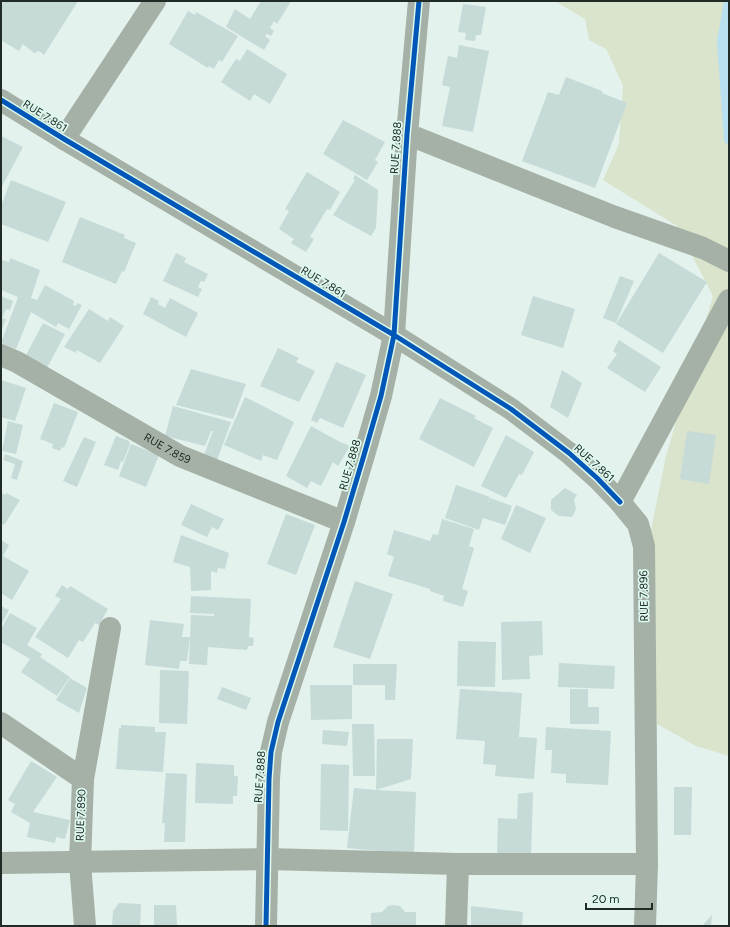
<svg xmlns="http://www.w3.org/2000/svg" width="730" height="927" font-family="Figtree,sans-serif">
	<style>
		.green { fill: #dae3cc }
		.water { fill: #b8e0f0 }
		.building { fill: #c6dad8 }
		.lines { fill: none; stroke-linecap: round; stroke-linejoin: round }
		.minor { stroke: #a5b1a6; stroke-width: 22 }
		.cycleway-casing { stroke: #ddf8ee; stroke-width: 8 }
		.cycleway { stroke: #0057b8; stroke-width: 5 }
		.labels { text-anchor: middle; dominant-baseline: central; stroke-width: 3.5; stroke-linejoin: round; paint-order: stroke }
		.street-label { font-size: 11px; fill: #202a26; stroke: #ddf8ee }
	</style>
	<rect width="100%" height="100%" fill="#e3f2ed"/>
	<path class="green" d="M555 1H729V756L696 746 657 724 645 560 666 456 713 296 677 226 603 180 619 144 623 85 606 49 589 40 585 19Z"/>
	<path class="water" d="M724 1H729V146L724 141 717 41Z"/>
	<path class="building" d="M4 1H78L44 55 39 51 34 53 23 44 19 51 1 40V5Z
		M261 1H288L290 3 277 24 274 21 270 28 274 31 271 36 267 34 265 36 270 40 264 50 226 27 235 9 250 19Z
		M463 4 486 7 481 35H476L475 41 465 40 466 33 458 32Z
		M188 11 195 15 196 12 238 36 222 62 219 60 214 69 209 66 208 68 169 44Z
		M459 45 489 51 473 132 442 126 450 87 442 85 448 56 457 58Z
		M247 49 287 74 270 104 254 94 250 101 221 82 236 59 240 61Z
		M566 77 602 91V93L627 103 595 188 522 161 548 92 559 95Z
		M343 120 385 142 375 160 378 162 367 180 323 154Z
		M1 136 23 147 1 188Z
		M307 172 340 192 330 210 327 209 310 237 314 239 306 252 291 243 294 239 279 229 289 211 285 209Z
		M355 175 378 190 376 228 371 236 333 215 355 180 353 179Z
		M11 180 66 202 48 242 1 224V206Z
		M80 217 125 235 124 238 136 243 124 272 122 271 116 284 62 262Z
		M176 253 186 258 184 262 208 274 204 282 201 281 198 287 202 289 198 297 163 281Z
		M659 253 707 282 663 353 616 324Z
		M10 258 40 270 31 298 37 300 34 306 45 285 74 301 73 305 76 306 77 303 82 305 69 329 58 323 56 327 31 312 16 349 1 343 18 297 1 290V260L9 262Z
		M620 276 634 281 616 323 603 318Z
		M1 296 13 301 10 310 6 309 2 318 6 319 1 331Z
		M533 296 575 309 563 348 521 335Z
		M151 297 159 301 158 304 165 308 170 298 198 313 186 337 143 314Z
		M89 309 108 321 110 317 124 326 100 363 77 350 76 353 64 347Z
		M43 323 65 334 46 370 24 359Z
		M619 340 661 367 645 392 607 368 617 354 613 351Z
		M278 348 299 358 296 362 315 371 299 402 260 386Z
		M336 362 366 375 343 428 320 418 317 423 311 420Z
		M191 369 246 384 233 419 176 405Z
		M562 370 582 383 568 418 550 407Z
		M1 380 26 388 15 421 1 417Z
		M245 397 294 422 277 460 263 455 261 461 224 445Z
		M440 398 476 416 474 418 493 428 474 467 419 439Z
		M54 403 78 412 64 448 62 447 60 451 52 448 53 444 40 439Z
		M173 406 231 422 217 460 204 455 213 431H211L205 446 165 436Z
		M8 421 23 425 16 454 2 451Z
		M311 426 338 441 350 446 338 466 333 462 321 486 311 481 307 488 286 476Z
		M687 431 716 435 709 484 680 479Z
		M506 435 534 452 522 475 519 474 506 498 481 486Z
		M116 436 129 441 130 444 123 462 121 461 118 470 104 465Z
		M84 437 96 442 77 487 63 481Z
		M131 444 159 455 146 487 119 476Z
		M5 454 23 461 17 480 11 478 15 464 3 460Z
		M456 485 490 497 485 511 490 498 512 506 505 525 483 518 479 530 445 518Z
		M565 488 577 495 574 499 576 509 572 517 559 516 551 510V500Z
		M1 493 5 495 6 493 20 500 4 525 1 523Z
		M191 504 224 519 218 530 212 527 207 537 181 525Z
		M516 505 546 518 530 553 501 539Z
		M286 514 315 525 296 575 267 564Z
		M442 519 474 529 469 546 474 548 462 589 468 591 463 607 443 601 444 596 430 591V589L388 576 394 557 387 554 394 530 430 541 433 534 438 535Z
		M181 535 229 553 225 569 218 568 217 573 211 571V590L191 591 190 567 173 562Z
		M1 540 9 545 3 556 29 571 12 600 1 593Z
		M355 581 393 594 370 659 333 647Z
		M62 585 68 589 70 586 108 609 99 625 95 623 83 642 79 640 68 658 35 637 61 599 55 596Z
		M191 596 251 599 249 637 254 638 253 646H248L247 650 208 647 207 665 189 664 191 615 214 616V614L190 613Z
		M1 606 9 610 1 625Z
		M10 613 37 628 27 645 42 654 40 657 70 677 57 696 21 672 30 659 1 642V629Z
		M150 620 184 624 182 637H190L187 661H180L179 669 145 665Z
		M542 621 543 655 529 656 530 679 502 680 501 622Z
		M458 641 496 642 495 687 457 686Z
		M559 663 615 666 614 689 558 687Z
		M353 664H397L395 700H385V685H353Z
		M160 670 189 671 187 724 159 723Z
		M70 678 87 688 79 713 56 700Z
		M310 685H352V719L311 720Z
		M222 687 251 698 246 710 217 699Z
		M460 689 522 693 519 737 537 738 534 779 495 776 496 765 483 764 485 741 456 739Z
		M570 689H588V707H599V724H570Z
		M352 724H374L375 776H353Z
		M121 725 155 727V732H166L163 772 116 769 119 728H121Z
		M546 727 611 731 608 785 566 783V774L551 773 552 750H545Z
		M323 730 349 732 347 746 322 744Z
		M377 739H413L411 779 376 790 416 792 414 854 347 848 354 788 376 790Z
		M31 761 57 777 33 812 70 820 65 839 56 837 55 843 27 837 30 823 11 812 15 804 8 800Z
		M196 763 234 765V776H238L237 796H233V804L195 803Z
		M321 764 349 765 348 831 320 830Z
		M166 773 187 774 185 842H164L165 823H162Z
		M674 787H692L691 835H674Z
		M533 792 531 858 497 857 498 818 517 819 518 794Z
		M119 903 141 904 140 926H112L113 911Z
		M154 905H176L177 926H154Z
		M393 905 400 906 405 912H416V926H371V913L382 912 388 906Z
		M471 906 523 912 522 926H471Z
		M712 915 711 926H702Z"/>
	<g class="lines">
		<g class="minor">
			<path d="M1 100 64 139 394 335 511 409 569 453 597 478 620 502"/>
			<path d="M407 134 615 217 703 248 729 261"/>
			<path d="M64 139 155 1"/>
			<path id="s1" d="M1 355 17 362 180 456 344 522"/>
			<path d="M1 723 83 779 80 863 85 926"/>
			<path d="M83 779 110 628"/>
			<path d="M1 863 267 859 458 864H647"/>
			<path d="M266 926 269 779 271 752 278 722 344 522 364 455 381 396 394 335 407 134 419 1"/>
			<path d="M456 926 458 864"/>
			<path d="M645 926 647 864 644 546 638 524 620 502 729 300"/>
		</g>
		<defs>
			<path id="cycleway" d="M1 100 64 139 394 335 511 409 569 453 597 478 620 502
				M266 926 269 779 271 752 278 722 344 522 364 455 381 396 394 335 407 134 419 1"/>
		</defs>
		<use href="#cycleway" class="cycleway-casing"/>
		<use href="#cycleway" class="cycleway"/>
	</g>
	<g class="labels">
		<g class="street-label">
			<text transform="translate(45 116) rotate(32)">RUE 7.861</text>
			<text transform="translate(396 148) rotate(-86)">RUE 7.888</text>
			<text transform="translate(323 282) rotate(31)">RUE 7.861</text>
			<text stroke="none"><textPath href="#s1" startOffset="191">RUE 7.859</textPath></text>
			<text transform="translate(594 463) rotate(42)">RUE 7.861</text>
			<text transform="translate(350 465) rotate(-74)">RUE 7.888</text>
			<text transform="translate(644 596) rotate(-91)">RUE 7.896</text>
			<text transform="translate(260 777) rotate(-86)">RUE 7.888</text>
			<text transform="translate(81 815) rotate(-88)">RUE 7.890</text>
		</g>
	</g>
	<rect width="730" height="927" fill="none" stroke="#202a26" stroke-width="4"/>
	<path d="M586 903v6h66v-6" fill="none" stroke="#202a26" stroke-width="2"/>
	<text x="592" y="903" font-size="12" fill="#202a26" stroke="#ddf8ee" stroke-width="3" paint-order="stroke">20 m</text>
</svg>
